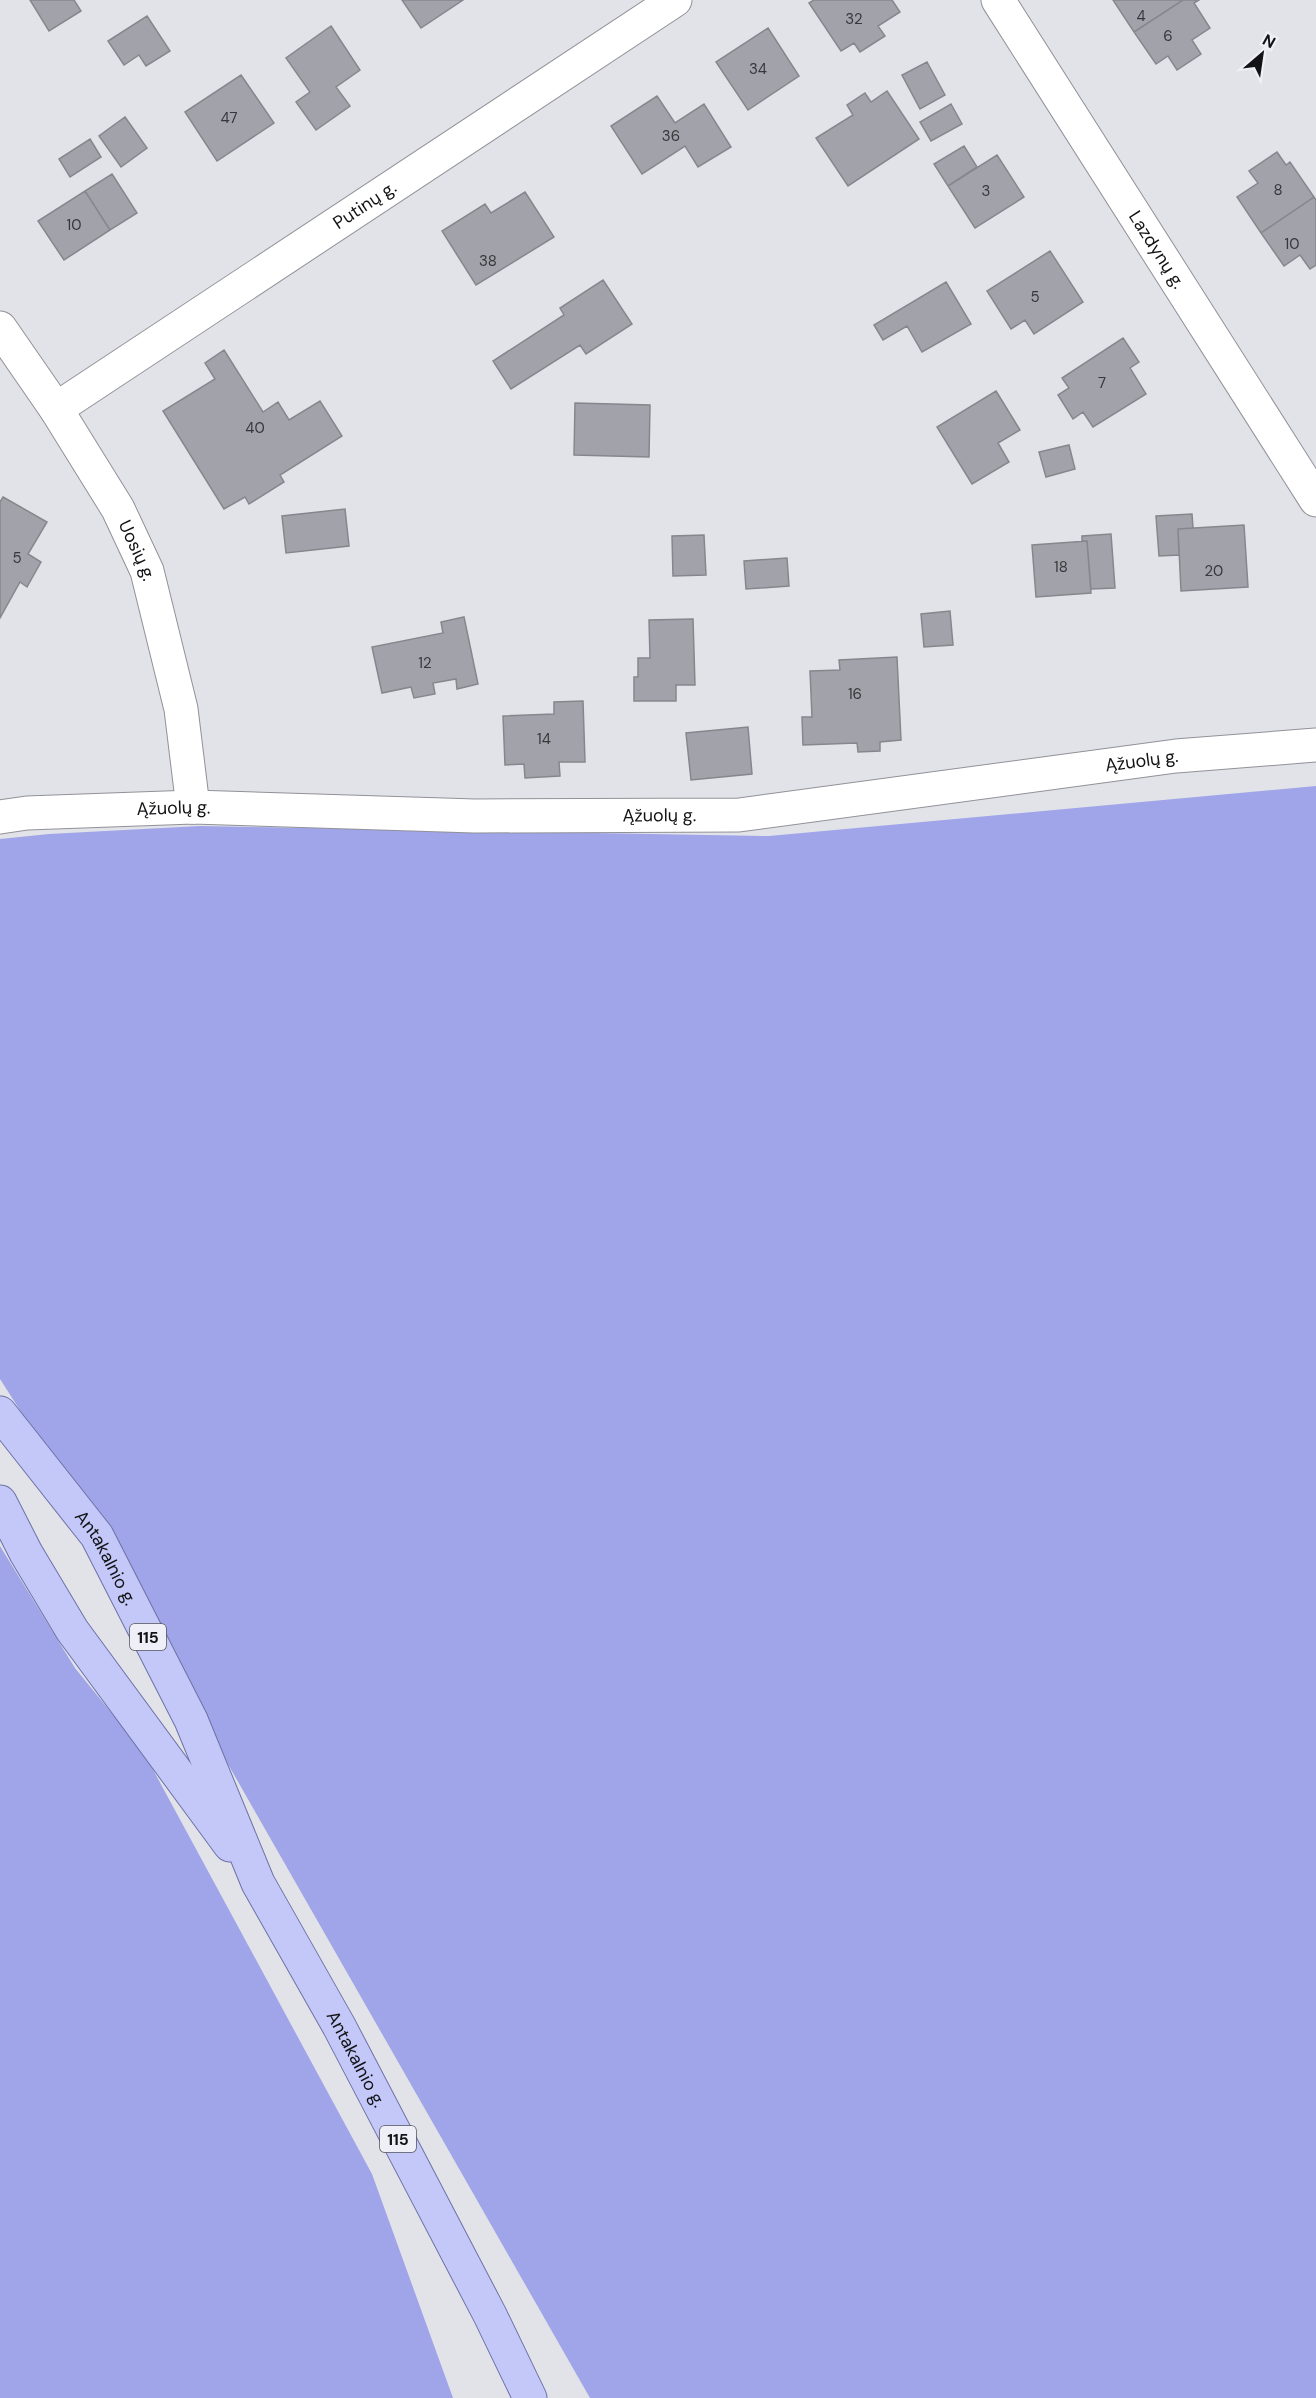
<svg xmlns="http://www.w3.org/2000/svg" width="1316" height="2398" font-family="'DM Sans',sans-serif">
	<style>
		.forest { fill: #9fa5e8 }
		.building { fill: #a2a3aa; stroke: #86878d; stroke-width: 1.5 }
		.lines { fill: none; stroke-linecap: round; stroke-linejoin: round }
		.street-casing { stroke: #919198; stroke-width: 35 }
		.primary-casing { stroke: #6d71a6; stroke-width: 35 }
		.street { stroke: #fff; stroke-width: 33 }
		.primary { stroke: #c4c8f8; stroke-width: 33 }
		.labels { text-anchor: middle; dominant-baseline: central; stroke-width: 6; stroke-linejoin: round; paint-order: stroke }
		.number-label { font-size: 15px; fill: #37373b }
		.shield { fill: #eff0f7; stroke: #55555a; stroke-width: 1.5 }
		.shield-label { font-size: 16px; font-weight: bold; fill: #131316 }
		.street-label { font-size: 18px; fill: #131316; stroke: #eff0f7 }
	</style>
	<rect width="100%" height="100%" fill="#e2e3e9"/>
	<path class="forest" d="M1316 786V2398H590L76 1498 0 1379V839L49 834 200 826 769 836Z
		M0 1546 75 1668 144 1753 372 2174 453 2398H0Z"/>
	<path class="building" d="M30 0H74L81 11 49 31Z
		M402 0H463L421 28Z
		M814 0H892L900 12 878 26 885 36 860 52 854 43 841 51 809 3Z
		M1113 0H1183L1134 32Z
		M1183 0H1199L1194 3 1210 28 1192 40 1201 54 1177 70 1168 56 1156 64 1134 32Z
		M147 16 170 51 146 66 139 55 124 65 108 41Z
		M331 26 360 70 336 87 350 106 316 130 296 102 310 92 286 58Z
		M768 28 799 76 748 110 716 62Z
		M927 62 945 95 920 109 902 75Z
		M241 75 274 123 217 161 185 112Z
		M887 91 919 139 848 186 816 138 853 115 847 105 865 93 871 102Z
		M657 96 675 123 704 104 731 147 698 167 685 146 642 174 611 126Z
		M951 104 962 124 931 141 920 122Z
		M125 117 147 148 121 167 99 136Z
		M90 139 101 157 70 177 59 159Z
		M964 146 977 167 948 186 934 164Z
		M1277 152 1286 165 1290 162 1314 197 1261 233 1237 197 1258 183 1249 171Z
		M997 155 1024 197 975 228 948 186Z
		M112 174 137 213 110 230 85 191Z
		M85 191 110 230 64 260 38 221Z
		M525 192 554 237 476 285 442 231 485 204 491 213Z
		M1314 197 1316 200V265L1310 269 1300 255 1284 266 1261 233Z
		M1050 251 1083 302 1034 334 1025 320 1011 329 987 291Z
		M603 280 632 324 586 354 580 345 511 389 493 361 564 315 560 308Z
		M946 282 971 324 922 352 907 326 883 340 874 325Z
		M1123 338 1139 362 1130 368 1146 394 1093 427 1083 412 1073 419 1058 395 1069 388 1062 378Z
		M224 350 263 412 278 402 289 420 320 401 342 436 280 475 284 482 249 504 245 497 224 509 163 411 215 379 205 363Z
		M996 391 1020 430 998 443 1009 462 972 484 937 427Z
		M575 403 650 405 649 457 574 455Z
		M1069 445 1075 469 1046 477 1039 452Z
		M3 497 47 522 28 554 41 562 27 587 20 582 0 618V502Z
		M345 509 349 546 286 553 282 516Z
		M1192 514 1193 528 1178 529 1179 555 1159 556 1156 516Z
		M1244 525 1248 587 1181 591 1178 529Z
		M1111 534 1115 588 1091 589 1087 541H1082V536Z
		M704 535 706 575 673 576 672 536Z
		M1087 541 1091 593 1036 597 1032 545Z
		M787 558 789 586 746 589 744 561Z
		M950 611 953 645 924 647 921 614Z
		M464 617 478 684 457 689 456 679 433 683 435 694 414 698 411 687 382 693 372 647 443 633 441 622Z
		M693 619 695 685H676V701H634V677H638V658H650L649 620Z
		M897 657 901 740 880 742V751L858 752 857 743 803 745 802 717H812L810 671 840 670 839 660Z
		M583 701 585 762H559L560 776 525 778 524 764 505 765 503 716 554 714V702Z
		M748 727 752 774 691 780 686 733Z"/>
	<g class="lines">
		<defs>
			<g id="street">
				<path id="s1" d="M998 0 1316 500"/>
				<path id="s2" d="M0 328 56 409 118 509 147 571 181 709 193 807"/>
				<path id="s3" d="M56 409 675 0"/>
				<path id="s4" d="M0 817 27 813 193 807 475 816 739 815 1176 756 1316 745"/>
			</g>
			<g id="primary">
				<path id="s5" d="M0 1413 97 1536 191 1720 258 1883 339 2026 490 2315 530 2398"/>
				<path d="M0 1502 26 1553 72 1630 230 1845"/>
			</g>
		</defs>
		<use href="#street" class="street-casing"/>
		<use href="#primary" class="primary-casing"/>
		<use href="#street" class="street"/>
		<use href="#primary" class="primary"/>
	</g>
	<g class="labels">
		<g class="number-label">
			<text x="1141" y="16">4</text>
			<text x="854" y="19">32</text>
			<text x="1168" y="36">6</text>
			<text x="758" y="69">34</text>
			<text x="229" y="118">47</text>
			<text x="671" y="136">36</text>
			<text x="1278" y="190">8</text>
			<text x="986" y="191">3</text>
			<text x="74" y="225">10</text>
			<text x="1292" y="244">10</text>
			<text x="488" y="261">38</text>
			<text x="1035" y="297">5</text>
			<text x="1102" y="383">7</text>
			<text x="255" y="428">40</text>
			<text x="17" y="558">5</text>
			<text x="1061" y="567">18</text>
			<text x="1214" y="571">20</text>
			<text x="425" y="663">12</text>
			<text x="855" y="694">16</text>
			<text x="544" y="739">14</text>
		</g>
		<g class="shield">
			<rect x="130" y="1624" width="36" height="26" rx="4.5"/>
			<rect x="380" y="2126" width="36" height="26" rx="4.5"/>
		</g>
		<g class="shield-label">
			<text x="148" y="1637">115</text>
			<text x="398" y="2139">115</text>
		</g>
		<g class="street-label">
			<text stroke="none"><textPath href="#s3" startOffset="370">Putinų g.</textPath></text>
			<text stroke="none"><textPath href="#s1" startOffset="296">Lazdynų g.</textPath></text>
			<text stroke="none"><textPath href="#s2" startOffset="262">Uosių g.</textPath></text>
			<text stroke="none"><textPath href="#s4" startOffset="1146">Ąžuolų g.</textPath></text>
			<text stroke="none"><textPath href="#s4" startOffset="174">Ąžuolų g.</textPath></text>
			<text stroke="none"><textPath href="#s4" startOffset="660">Ąžuolų g.</textPath></text>
			<text stroke="none"><textPath href="#s5" startOffset="180">Antakalnio g.</textPath></text>
			<text stroke="none"><textPath href="#s5" startOffset="741">Antakalnio g.</textPath></text>
		</g>
	</g>
	<g transform="translate(1262 54) rotate(29)" stroke="#eff0f7" stroke-width="4.5" paint-order="stroke">
	<path d="M0-4.5L10 22L0 15L-10 22Z" fill="#131316"/>
	<text y="-9" font-size="16" font-weight="bold" text-anchor="middle" fill="#131316">N</text>
	</g>
</svg>
